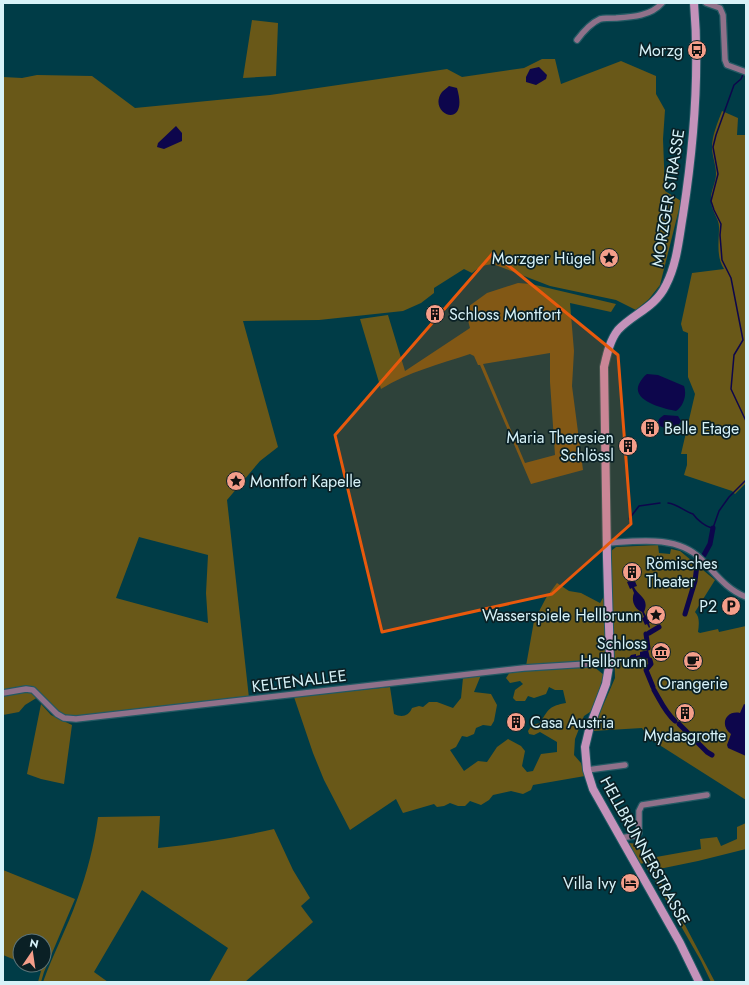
<svg xmlns="http://www.w3.org/2000/svg" width="749" height="985" font-family="Jost,sans-serif">
	<style>
		.green { fill: #695818; fill-rule: evenodd }
		.water { fill: #0d064c }
		.lines { fill: none; stroke-linecap: round; stroke-linejoin: round }
		.stream { stroke: #0d064c; stroke-width: 1.5 }
		.canal { stroke: #0d064c; stroke-width: 5 }
		.street-casing { stroke: #225963; stroke-width: 8 }
		.secondary-casing { stroke: #225963; stroke-width: 10 }
		.street { stroke: #90718a; stroke-width: 5.5 }
		.secondary { stroke: #c492ba; stroke-width: 8 }
		.marked { fill: #e8590c; fill-opacity: 0.2; stroke: #e8590c; stroke-width: 3; stroke-linejoin: round }
		.labels { text-anchor: middle; dominant-baseline: central; stroke-width: 3.5; stroke-linejoin: round; paint-order: stroke }
		.poi-label { font-size: 16px; fill: #d7f2f8; stroke: #0a2025; text-anchor: end }
		.street-label { font-size: 16px; fill: #d7f2f8; stroke: #0a2025 }
	</style>
	<rect width="100%" height="100%" fill="#003c47"/>
	<path class="green" d="M252 20 278 23 276 76 243 78Z
		M542 59H555L561 84 621 61 656 76V94L665 110 663 139 665 191 681 201 660 285 649 299 636 310 616 300 550 286 493 264C483 265 479 267 472 273L464 269 434 288V293L421 303 403 311 319 320 243 321 278 447 260 461 227 500 249 698 73 717 60 713 38 697 25 705 19 712 3 715V77L22 78 37 75 92 76 135 108 270 95 447 69 462 77 524 68ZM139 537 208 555 206 593 208 623 116 598Z
		M722 111 738 118 737 135H746V483L735 494 732 491 684 475 687 465V454H681L695 394 688 377V333L683 331 681 324 692 273 724 269C716 257 719 241 719 227 719 219 711 210 711 201 710 192 716 183 716 174 716 165 712 156 712 147 712 135 718 122 722 111Z
		M518 283 531 284 616 304 611 312 570 303 574 351 572 386 583 470 531 484 480 365H478L474 356 470 354C440 364 408 372 381 389L360 319 388 315 405 371 470 328 465 309 487 293ZM550 353V382L555 455 525 463 483 364Z
		M658 545 659 553 670 554 671 549 680 551 715 580 695 612C700 617 699 625 698 632L700 633 718 629 719 632 746 626V800L650 739 642 728 592 731 615 678 611 551 616 547Z
		M557 583 569 591 581 593 600 603 606 593 607 645 606 652 599 660 526 666 534 621 546 598Z
		M593 666 604 675 593 710 584 716 575 739 574 755 581 763 585 776 533 785 531 790 523 794 511 791 493 795 489 800 481 805 470 801 465 806H458L450 803 444 806 437 807 434 804 403 813 396 799 350 830 324 780 313 753 294 697 390 687 394 714C402 718 409 716 412 708L419 706 423 707 429 702H437L453 708 461 698 463 678 481 675 474 692 491 694 497 705 494 721 491 726 483 725 476 728 474 734 467 737 462 736 456 747 450 750 464 771 478 761 487 762 497 747 508 739 521 746 525 751 522 766 527 772 533 771 541 754 557 752V742L540 732 534 735 529 734 528 731 532 725 540 723C549 708 550 706 566 703L563 690H555L549 687 546 694 534 698 528 696 525 701H516L513 698 515 690 523 684 520 681 510 683 506 678 510 672Z
		M41 704 51 715 72 725 64 784 41 779 27 774Z
		M160 816 158 848C197 844 235 838 274 829L293 870 310 898 301 906 313 922 245 982H209L228 948 142 890 94 972 108 982H43C53 954 67 928 77 900 87 873 94 846 98 817Z
		M746 823V849L698 861 664 868H657V875L652 877 644 863 640 864 629 843 637 844 645 859 701 849 700 839 717 837 721 846 737 839V827Z
		M3 870 75 899 44 972 41 982H38L41 971 27 965H44V941H20V962L3 955Z
		M659 880 666 889 715 982H711L701 961 655 881Z"/>
	<path class="water" d="M539 67 547 75 546 79 536 85 526 82V77L530 69Z
		M449 86 457 88C470 132 426 114 442 92 444 90 447 88 449 86Z
		M176 126 182 133V141L164 149 157 147 158 143Z
		M647 374 658 375 684 386C687 394 684 406 676 411 665 409 631 401 639 384 641 380 644 376 647 374Z
		M664 415 678 416 681 421C678 429 667 430 660 426L658 421 660 418Z
		M630 578 631 580 634 579 637 586 634 587C638 596 650 598 644 612L646 616 649 615 652 622 649 623 650 627 649 628 647 624 645 625 642 618 644 617 642 612C634 609 631 600 634 593L632 588 630 589 627 582 629 581V579Z
		M648 650 650 658 641 660V657L636 658 637 660 629 661 628 659 631 655 636 654V656L640 655V652Z
		M744 704 746 705V756L728 748 727 745 731 734C719 725 726 710 740 713Z"/>
	<g class="lines">
		<path class="stream" d="M746 68 741 79 734 85 716 135 713 147 718 174 711 201 714 210 721 224 720 235 722 260 731 278 743 340 734 355 731 389 746 421
			M668 503C677 504 684 511 693 514 697 520 706 527 713 528L719 511 729 497 746 480
			M629 519 639 506 660 503"/>
		<path class="canal" d="M704 555 710 544 713 528
			M685 614 695 581 697 565
			M649 633 659 627
			M646 634 648 648
			M650 660 651 664 646 670 653 687
			M654 690C661 702 665 712 675 721
			M679 724 707 752 712 755"/>
		<defs>
			<path id="street" d="M706 3 720 8 723 15 725 60 727 65 746 72
				M577 40C583 32 591 23 600 19 605 18 611 18 616 18 632 17 651 16 662 3
				M607 543C638 541 677 535 701 559 716 574 726 589 746 597
				M3 693 26 689 33 690 57 714 64 718 76 719 524 668 587 664 610 661
				M587 770 625 765
				M620 838 634 836 639 833V811L642 805 707 795"/>
			<path id="secondary" d="M694 3C700 74 694 144 683 215 679 238 677 264 666 285 655 308 634 313 618 330 610 340 607 354 604 367L607 558 610 661 606 684 590 726 585 747 587 770 593 789 680 943 699 982"/>
		</defs>
		<use href="#street" class="street-casing"/>
		<use href="#secondary" class="secondary-casing"/>
		<use href="#street" class="street"/>
		<use href="#secondary" class="secondary"/>
	</g>
	<path class="marked" d="M493 253 618 355 631 524 552 594 382 632 335 435Z"/>
	<defs>
		<symbol id="bus-disc" viewBox="-11 -11 22 22"><circle r="9.5" fill="#f49e8a" stroke="#0a2025"/><path d="M-5-6H5V4H4V6H2V4H-2V6H-4V4H-5ZM-3.5-4V0h7V-4ZM-3.5 1.2v1.5H-2V1.2ZM2 1.2v1.5H3.5V1.2Z" fill="#111"/></symbol>
		<symbol id="sight-disc" viewBox="-11 -11 22 22"><circle r="9.5" fill="#f49e8a" stroke="#0a2025"/><path d="M0-6L1.8-2.2L6-1.7L2.9 1.2L3.7 5.4L0 3.3L-3.7 5.4L-2.9 1.2L-6-1.7L-1.8-2.2Z" fill="#111"/></symbol>
		<symbol id="building-disc" viewBox="-11 -11 22 22"><circle r="9.5" fill="#f49e8a" stroke="#0a2025"/><path d="M-4-6H4V6H1V3H-1V6H-4ZM-2.5-4.3h1.7v1.8h-1.7ZM.8-4.3h1.7v1.8H.8ZM-2.5-1h1.7V.8h-1.7ZM.8-1h1.7V.8H.8Z" fill="#111"/></symbol>
		<symbol id="parking-disc" viewBox="-11 -11 22 22"><circle r="9.5" fill="#f49e8a" stroke="#0a2025"/><path d="M-3.5-5.5H1a3.5 3.5 0 0 1 0 7H-1V5.5H-3.5ZM-1-3.4V-.6H.8a1.4 1.4 0 0 0 0-2.8Z" fill="#111"/></symbol>
		<symbol id="museum-disc" viewBox="-11 -11 22 22"><circle r="9.5" fill="#f49e8a" stroke="#0a2025"/><path d="M0-6L6-3V-2H-6V-3ZM-5-1h2V3h-2ZM-1-1h2V3h-2ZM3-1h2V3H3ZM-6 4H6V6H-6Z" fill="#111"/></symbol>
		<symbol id="cafe-disc" viewBox="-11 -11 22 22"><circle r="9.5" fill="#f49e8a" stroke="#0a2025"/><path d="M-5.5-4.5H6V0H3Q3 3.5 0 3.5H-2.5Q-5.5 3.5-5.5 0ZM3-3.2v2h1.7v-2ZM-6 4.5H4V6H-6Z" fill="#111"/></symbol>
		<symbol id="hotel-disc" viewBox="-11 -11 22 22"><circle r="9.5" fill="#f49e8a" stroke="#0a2025"/><path d="M-6-4.5h1.5V1H6V5H4.5V3h-9V5H-6ZM-4 0a1.8 1.8 0 1 1 3.6 0ZM.5 0V-2.5h3Q6-2.5 6 0Z" fill="#111"/></symbol>
	</defs>
	<g fill-rule="evenodd">
		<use href="#bus-disc" x="686" y="39" width="22" height="22"/>
		<use href="#sight-disc" x="598" y="247" width="22" height="22"/>
		<use href="#building-disc" x="424" y="303" width="22" height="22"/>
		<use href="#building-disc" x="639" y="417" width="22" height="22"/>
		<use href="#building-disc" x="617" y="435" width="22" height="22"/>
		<use href="#sight-disc" x="225" y="470" width="22" height="22"/>
		<use href="#building-disc" x="621" y="561" width="22" height="22"/>
		<use href="#parking-disc" x="720" y="595" width="22" height="22"/>
		<use href="#sight-disc" x="645" y="604" width="22" height="22"/>
		<use href="#museum-disc" x="650" y="641" width="22" height="22"/>
		<use href="#cafe-disc" x="682" y="650" width="22" height="22"/>
		<use href="#building-disc" x="674" y="702" width="22" height="22"/>
		<use href="#building-disc" x="505" y="711" width="22" height="22"/>
		<use href="#hotel-disc" x="619" y="872" width="22" height="22"/>
	</g>
	<g class="labels">
		<g class="poi-label">
			<text x="683" y="50">Morzg</text>
			<text x="595" y="258">Morzger Hügel</text>
			<text x="449" y="314" text-anchor="start">Schloss Montfort</text>
			<text x="664" y="428" text-anchor="start">Belle Etage</text>
			<text x="614" y="437">Maria Theresien<tspan x="614" dy="18">Schlössl</tspan></text>
			<text x="250" y="481" text-anchor="start">Montfort Kapelle</text>
			<text x="646" y="563" text-anchor="start">Römisches<tspan x="646" dy="18">Theater</tspan></text>
			<text x="717" y="606">P2</text>
			<text x="642" y="615">Wasserspiele Hellbrunn</text>
			<text x="647" y="643">Schloss<tspan x="647" dy="18">Hellbrunn</tspan></text>
			<text x="693" y="683" text-anchor="middle">Orangerie</text>
			<text x="530" y="722" text-anchor="start">Casa Austria</text>
			<text x="685" y="735" text-anchor="middle">Mydasgrotte</text>
			<text x="616" y="883">Villa Ivy</text>
		</g>
		<g class="street-label">
			<text transform="translate(668 198) rotate(-81)">MORZGER STRASSE</text>
			<text transform="translate(299 681) rotate(-7)">KELTENALLEE</text>
			<text transform="translate(645 851) rotate(61)">HELLBRUNNERSTRASSE</text>
		</g>
	</g>
	<rect width="749" height="985" fill="none" stroke="#d7f2f8" stroke-width="8"/>
	<g transform="translate(32 953) rotate(13)"><circle r="19" fill="#0a2025" stroke="#5c7479"/>
	<path d="M0-3L7 15L0 10L-7 15Z" fill="#f49e8a"/>
	<text y="-6" font-size="11" font-weight="bold" text-anchor="middle" fill="#d7f2f8">N</text>
	</g>
</svg>
